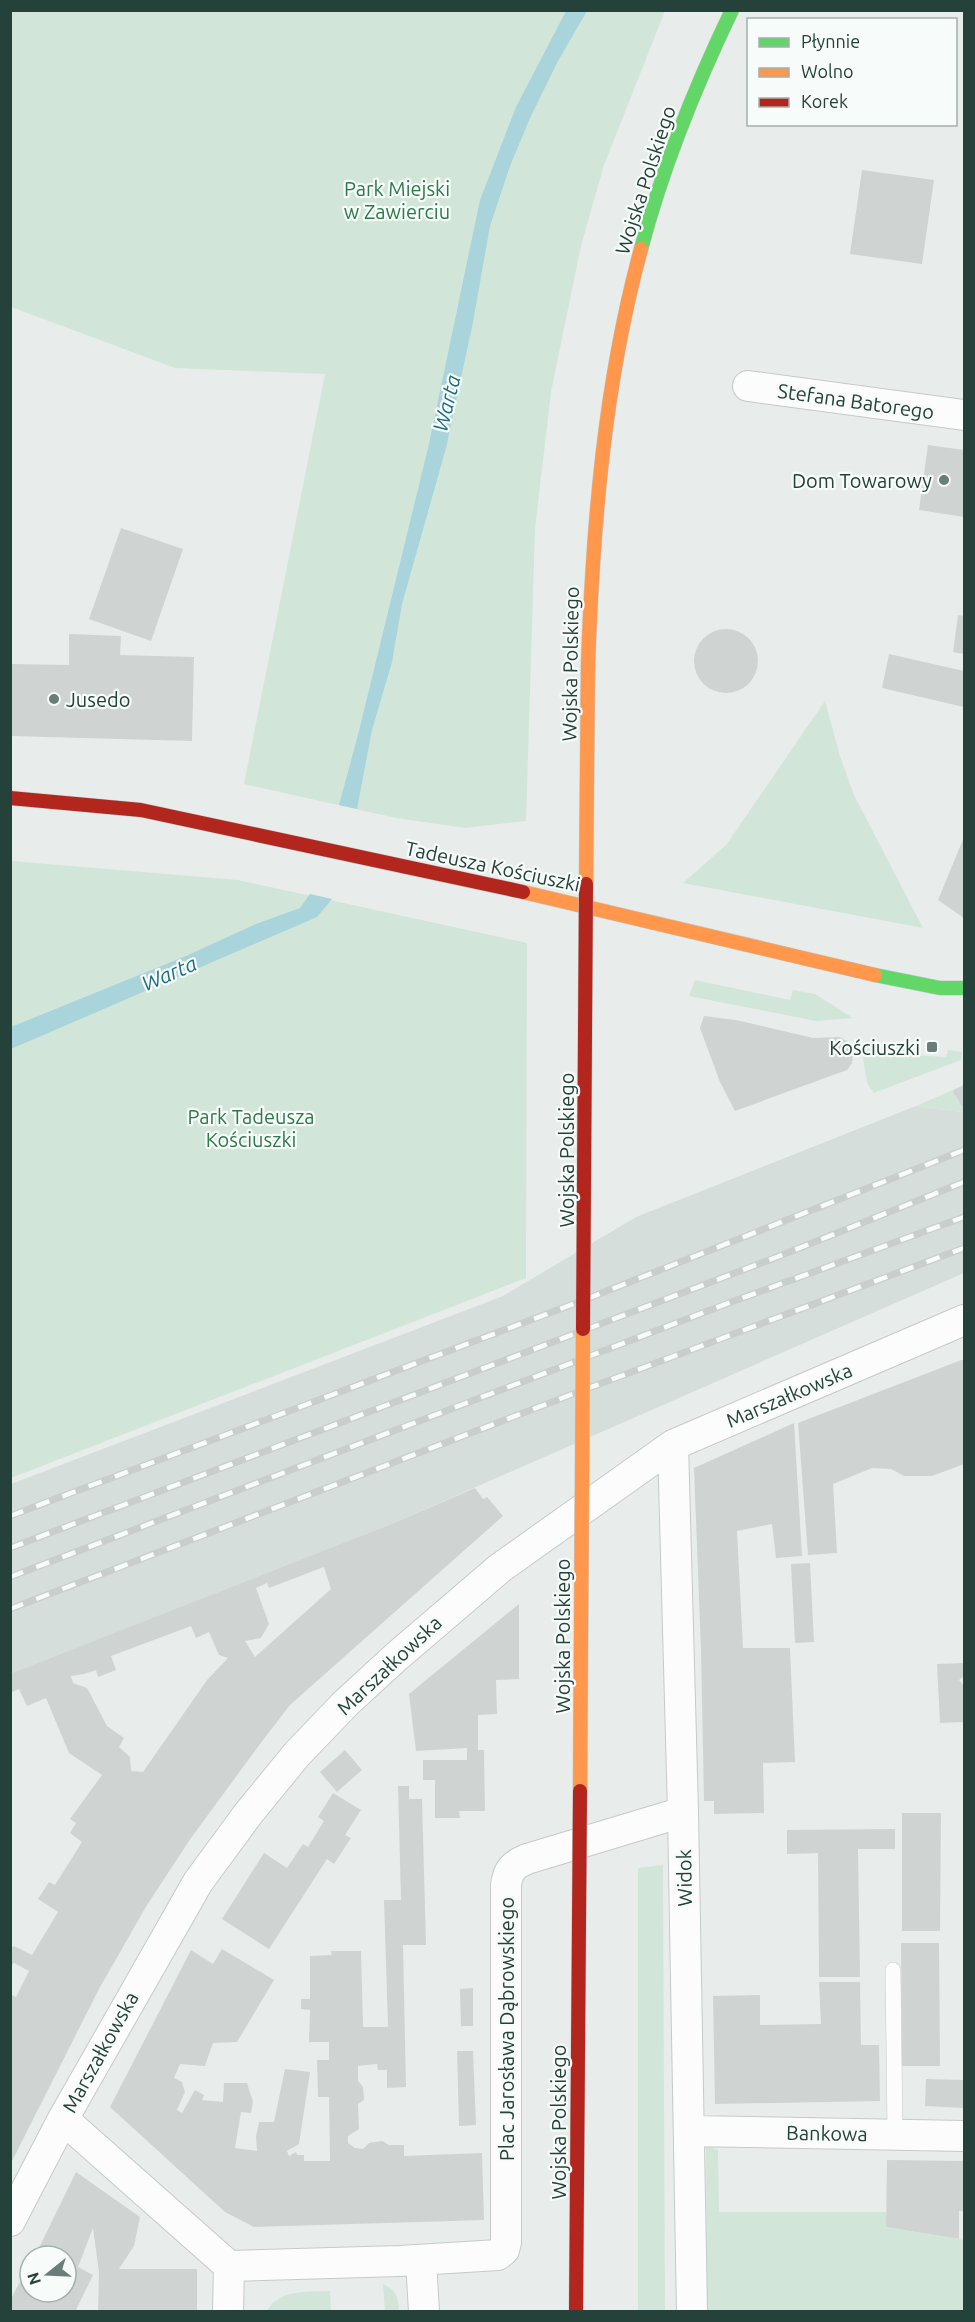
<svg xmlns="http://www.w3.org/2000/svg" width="975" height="2322" font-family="Ubuntu,sans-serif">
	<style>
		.built { fill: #d6dedb }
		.green { fill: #d1e6d8 }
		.water { fill: #a9d4db }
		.building { fill: #cfd4d2; fill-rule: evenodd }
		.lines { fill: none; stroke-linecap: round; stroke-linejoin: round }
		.lane-casing { stroke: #c5cac8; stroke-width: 16 }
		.street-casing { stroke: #c5cac8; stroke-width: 32 }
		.fast-casing { stroke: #c3cbc8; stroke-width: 15 }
		.slow-casing { stroke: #c3cbc8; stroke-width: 15 }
		.jam-casing { stroke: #c3cbc8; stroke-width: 15 }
		.lane { stroke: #fcfcfc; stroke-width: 15 }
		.street { stroke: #fcfcfc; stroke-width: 30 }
		.fast { stroke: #63d668; stroke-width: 14 }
		.slow { stroke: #ff974d; stroke-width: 14 }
		.jam { stroke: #b3261e; stroke-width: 14 }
		.rail-casing { stroke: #c9cdcc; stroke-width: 7 }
		.rail { stroke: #f7fbf9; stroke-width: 4.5; stroke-dasharray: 14; stroke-linecap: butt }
		.slow-bridge-casing { stroke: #c3cbc8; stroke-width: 15; stroke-linecap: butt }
		.jam-bridge-casing { stroke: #c3cbc8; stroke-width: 15; stroke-linecap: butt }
		.slow-bridge { stroke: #ff974d; stroke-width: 14 }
		.jam-bridge { stroke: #b3261e; stroke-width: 14 }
		.poi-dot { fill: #697e78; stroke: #f7fbf9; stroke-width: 2 }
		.labels { text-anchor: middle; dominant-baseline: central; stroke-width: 4.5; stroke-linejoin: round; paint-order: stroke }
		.street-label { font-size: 20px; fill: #24423a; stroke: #f7fbf9 }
		.park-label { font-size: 20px; fill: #2d7a4b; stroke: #f7fbf9 }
		.poi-label { font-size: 20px; fill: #24423a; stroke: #f7fbf9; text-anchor: end }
		.water-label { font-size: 21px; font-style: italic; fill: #1c6f80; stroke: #f7fbf9 }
	</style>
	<rect width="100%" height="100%" fill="#e8edeb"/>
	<path class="built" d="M916 1106 961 1112 964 1111V1273L394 1523 11 1674V1484L503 1296 636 1217Z"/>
	<path class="green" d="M10 11H665L604 165 581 246 551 392 535 529 526 821 465 828 396 818 244 784 325 374 175 368 11 307Z
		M825 701 840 756 854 795 923 928 683 883 726 845Z
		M11 861 238 880 527 943 526 1278 11 1478Z
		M695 980 790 1000 793 990 815 994 853 1018 816 1021 689 996Z
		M875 1042 912 1046V1055L946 1057 948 1050 962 1052 961 1060 874 1093 867 1083 863 1058Z
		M955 1089 957 1101H960L964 1111 961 1112 916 1106Z
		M663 1865 665 2311H638V1868Z
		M706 2146 718 2150 719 2212H886V2227L964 2240V2311H707Z
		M383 2284C397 2291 398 2297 399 2311H385Z
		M330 2291 331 2311H267C279 2289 308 2292 330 2291Z"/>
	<path class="water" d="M566 11H587L558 61 530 118 510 166 490 226 473 322 446 448 402 604 392 662 372 730 357 809 339 805 358 735 429 444 480 200 516 107Z
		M310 894 332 899 317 917 11 1049V1027L186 956 256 924 300 908Z"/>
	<path class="building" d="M862 170 934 180 922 264 850 254Z
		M928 445 964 450V517L919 510Z
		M121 528 183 549 151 641 89 619Z
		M958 615 964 616V654L953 652Z
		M694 661a32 32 0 1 1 64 0a32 32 0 1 1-64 0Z
		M69 634 121 636 120 655 194 657 192 741 10 736V664L69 665Z
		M889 654 964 671V707L882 688Z
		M964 837V918L938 900Z
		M704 1016 736 1020 813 1038 840 1037 848 1042 853 1054 852 1063 847 1070 735 1111 720 1082 700 1028Z
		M964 1085V1108H963L953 1092 955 1089Z
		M964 1359V1464L932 1476H904L891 1469 872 1468 833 1484 837 1553 808 1555 798 1423Z
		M794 1423 802 1556 776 1558 772 1524 737 1531 743 1648H790L795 1762 763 1763 764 1813 714 1814V1801H704L701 1650 694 1468Z
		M475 1488 483 1499 487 1497 503 1516 290 1705 260 1744 191 1838 147 1905 99 1989 10 2165V1994L16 1997 29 1971 14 1963 10 1967V1949L14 1946 32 1955 58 1912 38 1899 49 1882 55 1885 82 1842 70 1833 76 1823 70 1819 102 1775 69 1753 46 1698 27 1706 19 1689 10 1693V1674L394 1523ZM324 1567 331 1589 255 1657 245 1641 261 1638 269 1624 256 1588 267 1583 269 1588ZM191 1626 196 1638 209 1632 219 1655 228 1658 207 1680 143 1772 131 1771 130 1757 119 1747 124 1738 107 1726 87 1688 73 1683 71 1676 84 1674 96 1670 98 1677 116 1670 111 1656Z
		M810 1563 814 1642 795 1643 791 1564Z
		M519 1604V1679L496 1680 497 1714 478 1715V1750H484L485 1811H459L460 1818H435V1780H423V1760H467V1748L416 1751 409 1694Z
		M964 1663V1676L959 1680 964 1686V1722L940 1723 937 1664Z
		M345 1750 362 1770 337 1792 320 1772Z
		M398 1786H409V1799H422L426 1945H403L406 2087 387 2088V2070H378L377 2064 358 2066V2081L363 2087 364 2100 358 2104 359 2129 348 2136V2143L355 2148 363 2149 369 2143 382 2141 389 2145H404V2156L482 2153 484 2220 254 2227 225 2212 110 2107 191 1950 213 1964 222 1949 274 1980 237 2042 213 2043 205 2066 180 2064 174 2078 182 2082 185 2092 177 2110 182 2113 195 2090 204 2095 202 2100 223 2102 224 2083H247L253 2102 251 2113 241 2112 235 2148 257 2151 256 2137 259 2122H274L285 2069 310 2072 299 2144 287 2151 289 2156 296 2152 297 2155H304V2161H330L329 2097H318L317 2060H329V2042H309L310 2010 301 2009V1999H310V1956L332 1955 331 1951H361L363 2027H388L384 1900H401Z
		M333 1793 361 1810 345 1835 351 1838 334 1864 327 1859 269 1949 222 1919 264 1853 287 1868 303 1844 308 1847 324 1821 318 1817Z
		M902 1813H941L940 1931H902Z
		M895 1829V1849H858L860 1977H819L818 1853 787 1854V1830Z
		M901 1943H939L940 2066H902Z
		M819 1982H860L861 2045H879L880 2101 715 2104 713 1996 760 1995V2025L821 2024Z
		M473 1988V2026H461L460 1989Z
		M457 2051H473L476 2125 459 2126Z
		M926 2079 964 2080V2108L925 2106Z
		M887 2160 964 2161V2211H959V2239L886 2227Z
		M76 2172 140 2217 134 2246 119 2269H197V2312H98L99 2272 93 2228 78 2267 93 2275 75 2312H10V2300L30 2264V2292H66V2256H35Z"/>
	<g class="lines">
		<defs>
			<path id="lane" d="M893 1970 895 2133"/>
			<path id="street" d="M748 386 964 415
				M673 1445 683 1812 692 2312
				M63 2119 229 2266 400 2261 498 2255 504 2250 506 2242V1885C508 1870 513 1865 527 1859L683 1812
				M689 2131 964 2136
				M10 2221 63 2119 198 1882 248 1814 297 1754 346 1703 396 1657 500 1568 673 1445 964 1320
				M421 2260 424 2312
				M228 2312 229 2266"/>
			<path id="fast" d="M641 249C663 166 695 87 732 10
				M875 975 940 988H964"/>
			<path id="slow" d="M588 665C593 525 604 385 641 249
				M523 892 875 975"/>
			<path id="jam" d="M10 798 141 810 523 892"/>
		</defs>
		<use href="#lane" class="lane-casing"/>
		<use href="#street" class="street-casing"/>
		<use href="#fast" class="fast-casing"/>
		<use href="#slow" class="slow-casing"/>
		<use href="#jam" class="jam-casing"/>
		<use href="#lane" class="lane"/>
		<use href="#street" class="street"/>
		<use href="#fast" class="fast"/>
		<use href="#slow" class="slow"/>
		<use href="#jam" class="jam"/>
		<defs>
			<path id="rail" d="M10 1516 584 1300 964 1150
				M10 1548 777 1257 964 1182
				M10 1577 734 1301 964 1217
				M10 1609 578 1392 964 1248"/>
		</defs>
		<use href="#rail" class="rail-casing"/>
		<use href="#rail" class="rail"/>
		<defs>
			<path id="slow-bridge" d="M586 884 588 665
				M580 1791 583 1329"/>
			<path id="jam-bridge" d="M583 1329 586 884
				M576 2311 580 1791"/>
		</defs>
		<use href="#slow-bridge" class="slow-bridge-casing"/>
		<use href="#jam-bridge" class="jam-bridge-casing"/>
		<use href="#slow-bridge" class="slow-bridge"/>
		<use href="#jam-bridge" class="jam-bridge"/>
	</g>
	<g class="poi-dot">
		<circle cx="944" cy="480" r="6"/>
		<circle cx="54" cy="699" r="6"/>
		<rect x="926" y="1041" width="12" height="12" rx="3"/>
	</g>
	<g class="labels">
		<g class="street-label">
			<text transform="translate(645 180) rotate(-72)">Wojska Polskiego</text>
			<text transform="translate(856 401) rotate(8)">Stefana Batorego</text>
			<text transform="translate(570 664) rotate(-89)">Wojska Polskiego</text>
			<text transform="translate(493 866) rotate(12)">Tadeusza Kościuszki</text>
			<text transform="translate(566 1150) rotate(-90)">Wojska Polskiego</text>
			<text transform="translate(789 1395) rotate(-23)">Marszałkowska</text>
			<text transform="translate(562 1636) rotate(-90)">Wojska Polskiego</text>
			<text transform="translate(389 1665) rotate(-43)">Marszałkowska</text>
			<text transform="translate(684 1878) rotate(-91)">Widok</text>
			<text transform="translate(506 2029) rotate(-90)">Plac Jarosława Dąbrowskiego</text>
			<text transform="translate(100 2052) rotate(-61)">Marszałkowska</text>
			<text transform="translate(558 2122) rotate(-90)">Wojska Polskiego</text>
			<text transform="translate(827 2133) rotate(1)">Bankowa</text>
		</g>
		<g class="park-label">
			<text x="397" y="188">Park Miejski<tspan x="397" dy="23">w Zawierciu</tspan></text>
			<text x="251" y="1116">Park Tadeusza<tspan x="251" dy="23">Kościuszki</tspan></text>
		</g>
		<g class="poi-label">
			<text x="932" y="480">Dom Towarowy</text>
			<text x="66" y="699" text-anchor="start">Jusedo</text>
			<text x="920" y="1047">Kościuszki</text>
		</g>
		<g class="water-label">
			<text transform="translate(446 403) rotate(-76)">Warta</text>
			<text transform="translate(169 973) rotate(-23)">Warta</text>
		</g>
	</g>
	<rect width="975" height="2322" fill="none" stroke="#24423a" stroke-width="24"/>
	<rect x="747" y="18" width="210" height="108" fill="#f7fbf9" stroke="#a3b1ad" stroke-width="1.5"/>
	<rect x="759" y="38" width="30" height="9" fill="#63d668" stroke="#a3b1ad" stroke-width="1.5"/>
	<text x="801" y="48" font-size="18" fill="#24423a">Płynnie</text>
	<rect x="759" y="68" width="30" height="9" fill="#ff974d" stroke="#a3b1ad" stroke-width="1.5"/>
	<text x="801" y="78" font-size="18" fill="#24423a">Wolno</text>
	<rect x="759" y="98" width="30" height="9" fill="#b3261e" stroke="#a3b1ad" stroke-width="1.5"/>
	<text x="801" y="108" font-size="18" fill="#24423a">Korek</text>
	<g transform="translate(48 2274) rotate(252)"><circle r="28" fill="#f7fbf9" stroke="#a3b1ad" stroke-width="1.5"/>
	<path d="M0-4.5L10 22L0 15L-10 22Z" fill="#697e78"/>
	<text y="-9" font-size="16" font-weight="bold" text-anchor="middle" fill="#24423a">N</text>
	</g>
</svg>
